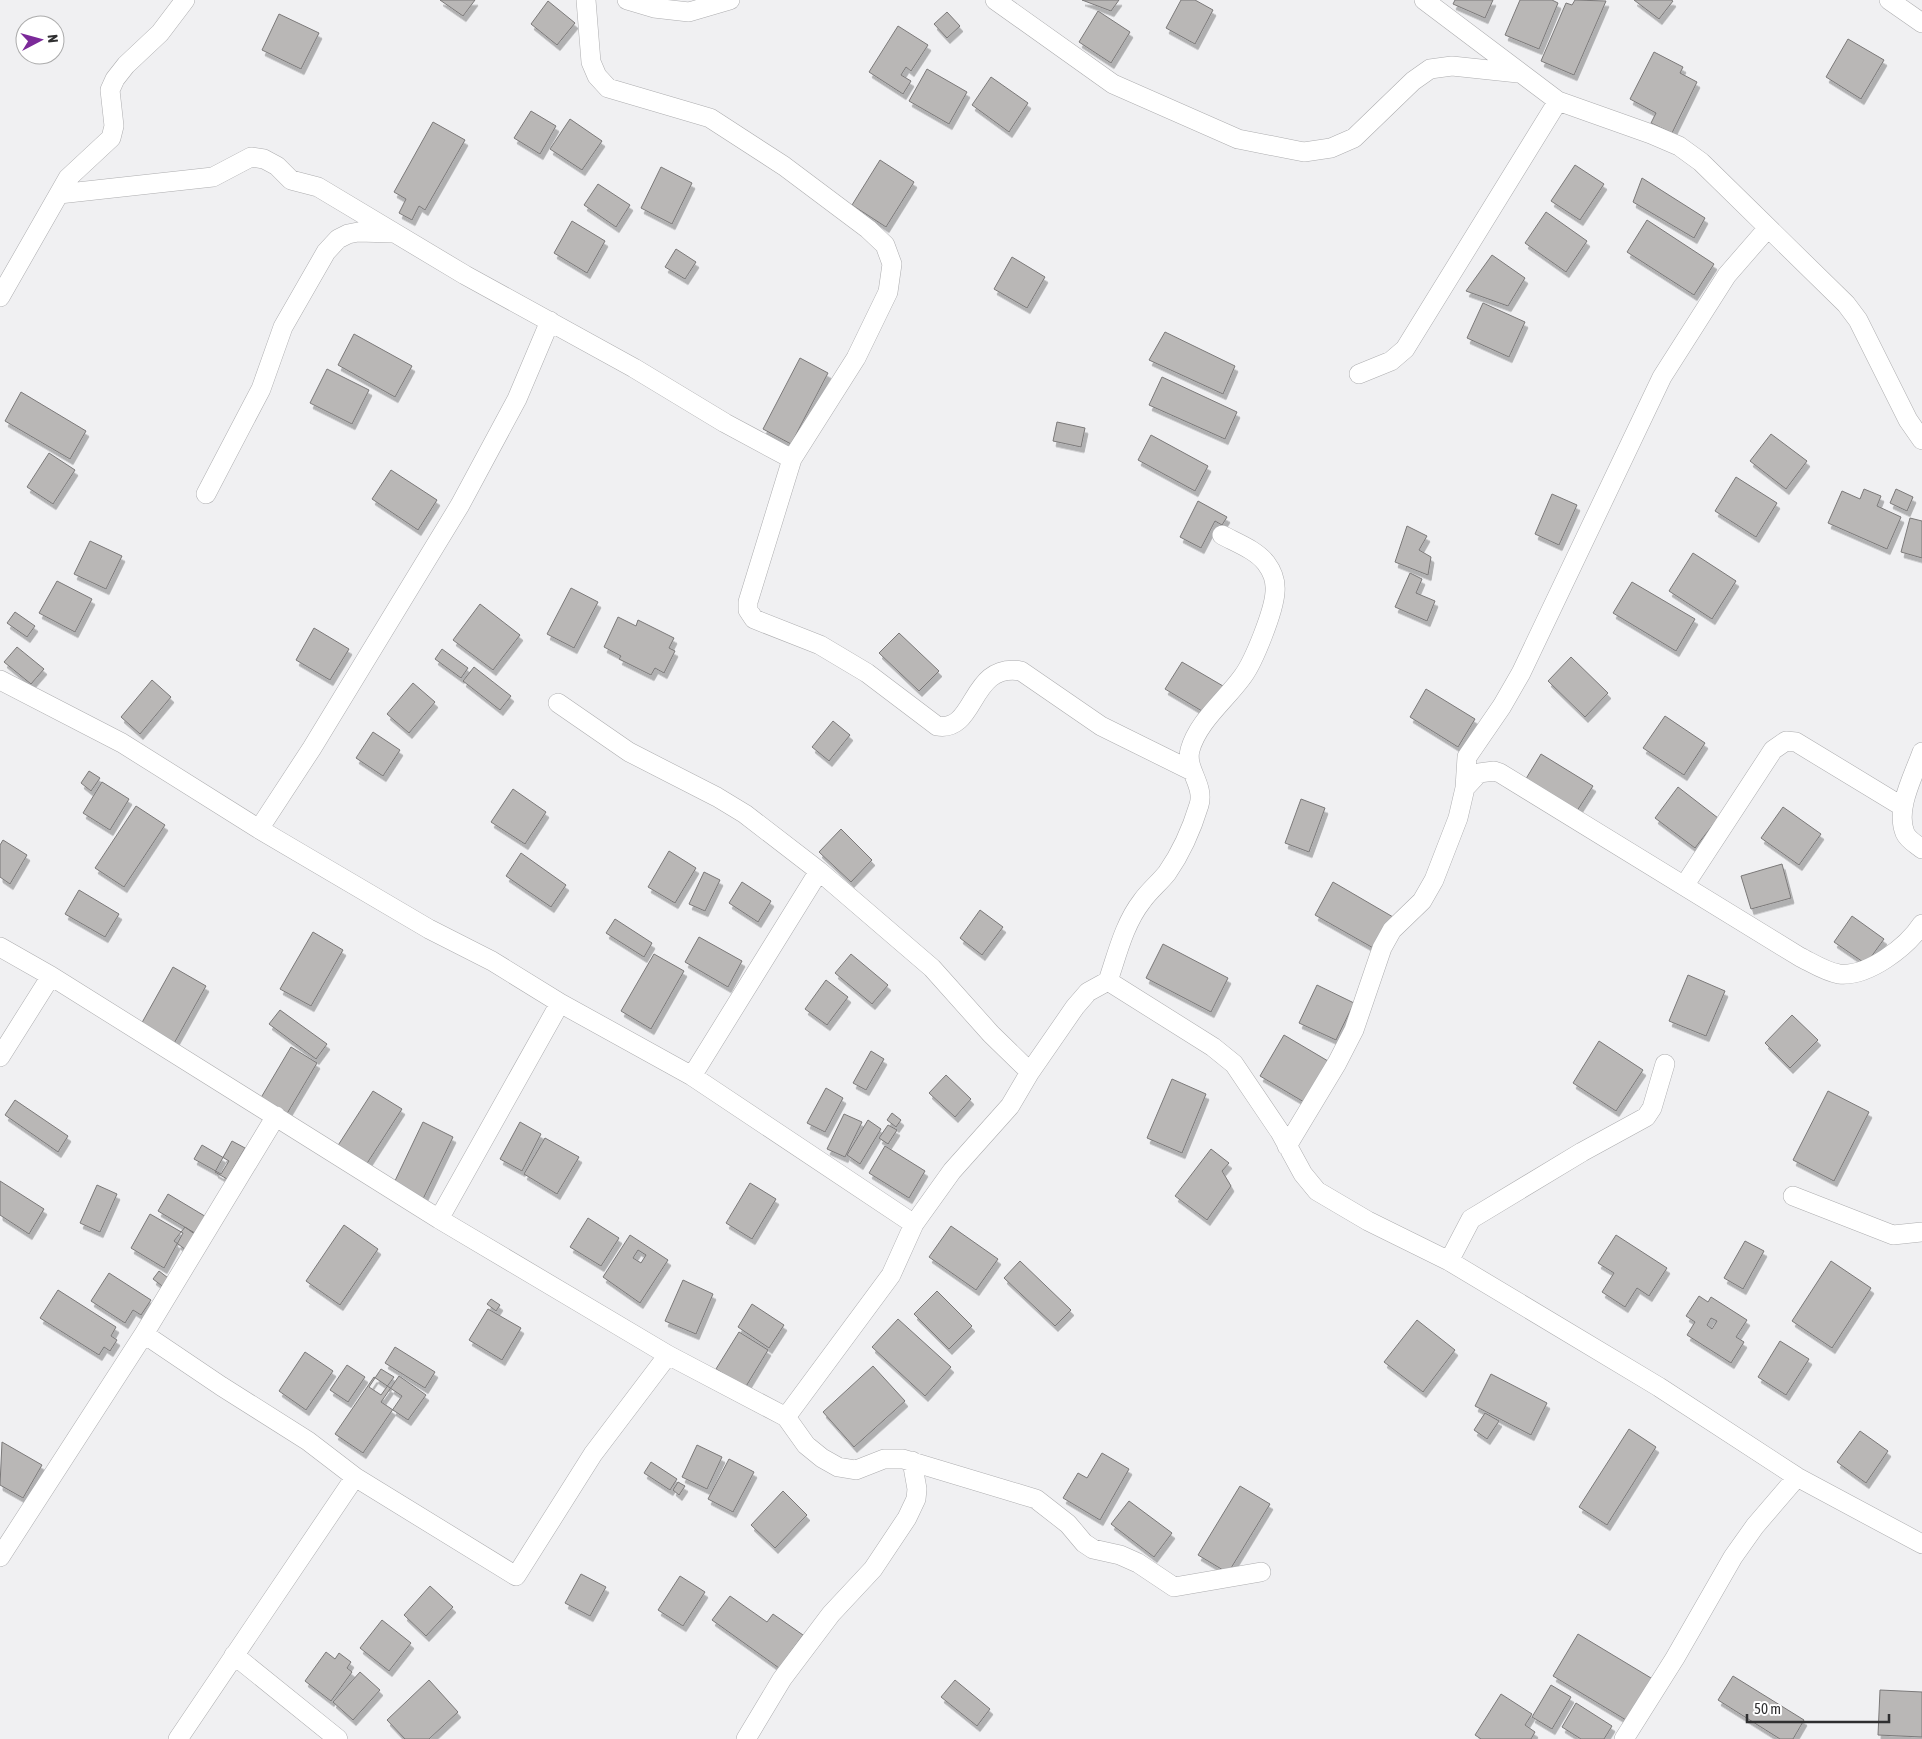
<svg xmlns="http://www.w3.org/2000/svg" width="1922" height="1739" font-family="'Asap Condensed',sans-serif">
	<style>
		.building { fill: #b9b7b6; stroke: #7b7979; fill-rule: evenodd; filter: url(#shadow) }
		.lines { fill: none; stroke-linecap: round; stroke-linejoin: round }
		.street-casing { stroke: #adadaf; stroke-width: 20 }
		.street { stroke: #fff; stroke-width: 19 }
	</style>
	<defs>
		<filter id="shadow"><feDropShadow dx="3" dy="5.5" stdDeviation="0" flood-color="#0004"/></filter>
	</defs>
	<rect width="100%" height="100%" fill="#f0f0f2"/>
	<path class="building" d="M440 0H475L463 16Z
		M1082 0H1119L1111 11Z
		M1181 0H1195L1213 10 1195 44 1166 28Z
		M1455 0H1493L1485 18 1453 4Z
		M1520 0H1552L1558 3 1539 49 1505 35Z
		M1575 0 1606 1 1574 75 1541 61 1566 3 1572 5Z
		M1634 0H1671L1673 1 1659 19Z
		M548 1 575 23 557 45 531 24Z
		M1098 11 1130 32 1111 63 1079 42Z
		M947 12 960 26 947 38 934 24Z
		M279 14 319 33 301 69 262 50Z
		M898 26 928 45 911 71 906 67 901 75 911 81 903 94 869 72Z
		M1848 39 1884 60 1861 99 1826 77Z
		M1654 52 1683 67 1680 73 1697 82 1672 133 1651 123 1656 113 1630 99Z
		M927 69 967 92 949 124 909 101Z
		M991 77 1028 103 1009 132 972 105Z
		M531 111 556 126 540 154 514 138Z
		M570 119 602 141 582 170 550 149Z
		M433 122 465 140 425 210 419 206 412 220 399 213 406 199 394 192Z
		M880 160 914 182 886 227 852 205Z
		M1575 165 1604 184 1580 220 1551 201Z
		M661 167 692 183 672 224 641 208Z
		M1642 178 1705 218 1694 238 1633 202Z
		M598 184 630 205 616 227 584 205Z
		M1546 212 1587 241 1566 272 1525 243Z
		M1647 220 1714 264 1694 295 1627 252Z
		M572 221 605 241 587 273 554 253Z
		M676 249 696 262 685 279 665 267Z
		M1492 255 1525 278 1508 306 1466 291Z
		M1012 257 1045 277 1027 308 994 289Z
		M1483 303 1525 322 1509 357 1467 338Z
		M1165 332 1235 366 1223 394 1149 360Z
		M354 334 412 366 395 397 338 365Z
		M800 358 828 373 791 444 763 429Z
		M327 369 369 390 352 424 310 403Z
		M1162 377 1237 412 1225 439 1149 405Z
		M21 392 86 431 70 459 5 421Z
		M1057 422 1085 428 1081 447 1053 441Z
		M1771 434 1807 461 1786 489 1750 461Z
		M1151 435 1208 466 1195 491 1138 460Z
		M49 453 75 470 53 504 27 487Z
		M391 470 437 500 418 530 372 499Z
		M1736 477 1777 503 1756 537 1715 511Z
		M1864 489 1881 496 1877 506 1901 517 1887 549 1828 523 1842 491 1860 499Z
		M1896 489 1913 497 1907 511 1890 503Z
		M1552 494 1577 505 1559 545 1535 534Z
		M1198 501 1227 517 1222 525 1215 521 1201 548 1180 537Z
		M1910 518 1922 521V558L1901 552Z
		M1407 526 1427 536 1419 550 1431 557 1428 575 1395 562Z
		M90 541 122 556 106 589 74 574Z
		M1693 553 1736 581 1712 619 1669 591Z
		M1410 573 1422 579 1416 593 1435 601 1427 621 1395 607Z
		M57 581 92 599 75 632 39 613Z
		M1632 582 1695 619 1676 651 1613 613Z
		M571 588 598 602 574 648 547 634Z
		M480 604 520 635 493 670 453 640Z
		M15 612 35 626 27 637 7 623Z
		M618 617 636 626 638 620 674 638 669 648 675 651 664 673 655 668 651 675 619 659 621 656 604 647Z
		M314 628 349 649 330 680 296 660Z
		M899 633 939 671 919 691 879 653Z
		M17 647 44 669 31 684 4 662Z
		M442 649 468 668 461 678 435 659Z
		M1571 657 1608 693 1585 717 1548 681Z
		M1182 662 1223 686 1207 714 1165 689Z
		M474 667 511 696 500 710 463 681Z
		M152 680 171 697 140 734 121 717Z
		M413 683 435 702 409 733 387 714Z
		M1426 689 1475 719 1458 747 1410 717Z
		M1665 716 1705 743 1684 775 1643 748Z
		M833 721 850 735 829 761 812 747Z
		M373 732 400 750 383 776 356 758Z
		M1541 754 1593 786 1575 814 1524 782Z
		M89 771 100 778 91 791 81 783Z
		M102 782 129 799 110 830 83 813Z
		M1678 787 1718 818 1695 848 1655 818Z
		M513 789 546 812 525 844 491 822Z
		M1301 799 1325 808 1309 852 1285 843Z
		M136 806 165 825 124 887 95 868Z
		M1783 807 1821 834 1799 865 1761 838Z
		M841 829 872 860 851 882 819 852Z
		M3 840 27 855 10 884 0 877V845Z
		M669 851 696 868 675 903 648 887Z
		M521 853 566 885 551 907 506 876Z
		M1782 864 1791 898 1751 909 1741 876Z
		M704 872 720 880 705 911 689 904Z
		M742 882 771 901 758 922 729 903Z
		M1333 882 1393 917 1375 949 1315 915Z
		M79 890 119 914 105 937 65 914Z
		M980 910 1003 927 982 955 960 938Z
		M1852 916 1884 939 1866 964 1834 942Z
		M615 919 652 943 644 957 606 933Z
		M313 932 343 950 311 1006 280 989Z
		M699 937 742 961 728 987 685 962Z
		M1163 944 1228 978 1211 1012 1146 978Z
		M654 954 684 971 651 1029 621 1011Z
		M851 954 888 985 872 1004 835 973Z
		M173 967 206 986 172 1047 139 1028Z
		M1688 975 1725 991 1706 1036 1669 1021Z
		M826 980 848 997 827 1025 805 1009Z
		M1317 985 1354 1003 1336 1040 1299 1023Z
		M280 1010 327 1044 316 1059 269 1024Z
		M1792 1015 1818 1040 1790 1068 1765 1043Z
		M1284 1035 1333 1064 1309 1105 1260 1076Z
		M1599 1041 1643 1070 1616 1111 1573 1083Z
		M291 1047 317 1063 285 1117 259 1101Z
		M871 1051 884 1059 866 1090 853 1083Z
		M946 1075 971 1099 955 1117 929 1093Z
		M1172 1079 1206 1094 1182 1153 1147 1138Z
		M826 1088 843 1098 825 1132 807 1123Z
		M373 1091 402 1109 366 1165 337 1147Z
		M1828 1091 1869 1112 1834 1181 1793 1160Z
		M15 1100 68 1136 58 1152 5 1115Z
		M892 1113 901 1120 896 1127 887 1120Z
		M844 1114 862 1122 845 1157 827 1149Z
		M868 1120 881 1129 860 1164 847 1155Z
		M423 1122 453 1137 423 1199 393 1185Z
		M520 1122 541 1134 522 1171 500 1159Z
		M888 1125 897 1130 888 1144 879 1138Z
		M545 1138 579 1157 557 1194 524 1174Z
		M232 1141 245 1148 227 1179 215 1172Z
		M202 1145 229 1161 221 1174 194 1159Z
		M885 1146 925 1171 909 1198 869 1173Z
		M1211 1149 1229 1163 1222 1171 1231 1186 1207 1220 1175 1196Z
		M0 1181 44 1209 29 1234 0 1215Z
		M750 1183 776 1199 752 1239 726 1223Z
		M97 1185 117 1194 100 1232 80 1223Z
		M168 1194 208 1218 198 1235 158 1211Z
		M150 1214 183 1233 164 1268 131 1248Z
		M588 1218 619 1238 601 1266 570 1247Z
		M344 1225 378 1249 340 1305 306 1281Z
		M951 1226 998 1259 976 1290 929 1257Z
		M185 1227 196 1235 186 1250 174 1241Z
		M630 1235 668 1260 640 1303 603 1277ZM638 1250 646 1255 641 1263 633 1258Z
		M1616 1235 1667 1268 1649 1296 1637 1288 1625 1307 1602 1292 1614 1273 1598 1263Z
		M1745 1241 1764 1251 1743 1289 1724 1278Z
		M1020 1261 1071 1310 1055 1326 1004 1278Z
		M1831 1261 1871 1288 1832 1348 1792 1321Z
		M159 1271 172 1281 166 1289 153 1279Z
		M109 1273 151 1300 141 1315 133 1310 125 1323 91 1301Z
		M683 1280 713 1294 696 1334 665 1321Z
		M58 1290 116 1327 111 1336 117 1340 110 1351 104 1347 99 1355 40 1318Z
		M937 1291 972 1326 949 1349 914 1314Z
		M1699 1296 1708 1302 1711 1297 1747 1320 1736 1337 1744 1342 1731 1363 1687 1335 1695 1322 1686 1316ZM1711 1318 1717 1321 1712 1329 1707 1325Z
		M491 1299 500 1305 496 1311 487 1304Z
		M752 1304 784 1325 769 1348 738 1327Z
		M488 1309 521 1328 502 1360 469 1340Z
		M898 1319 951 1367 925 1396 872 1347Z
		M1417 1320 1455 1350 1423 1392 1384 1362Z
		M739 1332 768 1350 745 1388 716 1369Z
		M1780 1341 1809 1359 1786 1395 1758 1377Z
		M395 1347 435 1372 425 1388 385 1363Z
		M305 1352 333 1371 306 1410 279 1391Z
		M347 1365 365 1377 348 1402 330 1390Z
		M873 1366 905 1401 854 1447 823 1412Z
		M381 1369 394 1377 381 1395 369 1387Z
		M1491 1374 1547 1403 1531 1435 1475 1406Z
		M399 1376 426 1395 408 1420 381 1402Z
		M374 1377 402 1396 363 1453 335 1434Z
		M1485 1413 1499 1421 1487 1439 1474 1430Z
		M1629 1429 1656 1447 1607 1525 1579 1507Z
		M1860 1431 1888 1451 1866 1483 1837 1462Z
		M2 1442 42 1465 23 1498 0 1485Z
		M697 1445 722 1457 707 1489 682 1477Z
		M1102 1453 1129 1469 1100 1520 1063 1498 1078 1473 1087 1478Z
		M729 1459 754 1472 733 1512 708 1499Z
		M651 1462 677 1479 670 1490 644 1473Z
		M678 1482 685 1486 679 1495 673 1490Z
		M1240 1486 1270 1504 1228 1573 1198 1555Z
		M783 1491 807 1515 775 1548 751 1525Z
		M1129 1501 1172 1533 1154 1557 1111 1524Z
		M581 1574 606 1587 590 1616 565 1603Z
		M680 1576 705 1592 683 1626 658 1610Z
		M430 1586 453 1607 426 1636 404 1615Z
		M730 1596 767 1622 773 1614 803 1635 779 1668 712 1620Z
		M382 1620 411 1643 389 1671 360 1648Z
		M1578 1634 1656 1681 1631 1723 1553 1676Z
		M326 1652 335 1659 339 1653 351 1662 347 1668 352 1672 331 1701 305 1681Z
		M360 1672 380 1690 353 1720 333 1702Z
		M1733 1676 1804 1720 1793 1739H1780L1718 1700Z
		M429 1680 458 1712 429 1739H405L387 1720Z
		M955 1680 990 1709 977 1726 941 1697Z
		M1551 1685 1571 1697 1552 1729 1532 1717Z
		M1880 1690 1922 1692V1737L1878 1735Z
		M1501 1694 1532 1714 1525 1725 1535 1732 1531 1739H1481L1475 1735Z
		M1576 1703 1612 1726 1604 1739H1581L1562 1727Z"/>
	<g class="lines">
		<defs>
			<path id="street" d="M586 0 591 62 597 76 608 88 710 118 784 166 868 229 885 245 892 264 888 292 856 358 792 459 748 602V610L754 619 820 645 867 673 937 726C977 733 969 662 1021 671L1101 726 1192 771
				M627 0 654 8 689 12 730 0
				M995 0 1113 84 1238 139 1304 152 1331 148 1354 138 1413 81 1430 69 1452 66 1518 73
				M1424 0 1558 101 1651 134 1679 146 1701 162 1846 304 1858 320 1908 420 1922 440
				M1889 0 1922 23
				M59 194 213 177 251 157 264 159 277 166 291 180 318 187 465 275 634 368 725 423 792 459
				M0 297 68 178 111 138 114 126 110 90 115 79 126 65 160 33 185 0
				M1359 374 1391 361 1405 349 1558 101
				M206 494 261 389 283 327 326 252 338 239 348 234 358 232 392 233
				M0 680 122 743 259 829 429 929 492 961 560 1003 692 1076 914 1224
				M558 703 629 752 717 797 745 814 819 871 932 968 991 1034 1030 1072
				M1922 752C1914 775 1895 809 1905 833 1908 840 1916 844 1922 849
				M1465 788 1479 773 1494 771 1500 773 1800 957C1812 963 1826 972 1839 974 1868 977 1907 947 1922 924
				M259 829 312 748 460 505 517 399 550 321
				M1684 886 1773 750 1786 741 1796 742 1903 807
				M0 947 51 976 439 1219 668 1355 786 1417 806 1445 822 1458 838 1467 856 1470 884 1459H903L1036 1499 1068 1524 1084 1543 1093 1549 1120 1555 1138 1563 1174 1587 1261 1572
				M1108 981 1213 1047 1234 1064 1280 1132 1303 1174 1317 1191 1368 1221 1449 1261 1659 1387 1797 1477 1922 1544
				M0 1057 51 976
				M692 1076 819 871
				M1287 1146 1337 1063 1354 1030 1382 948 1392 930 1422 901 1434 880 1458 818 1465 788 1467 757 1502 706 1521 673 1662 377 1727 275 1767 229
				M1793 1196 1893 1235 1922 1232
				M439 1219 560 1003
				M1449 1261 1471 1219 1582 1152 1646 1117 1652 1108 1665 1064
				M144 1334 221 1386 308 1441 355 1477 516 1576 593 1454 668 1355
				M786 1417 891 1275 914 1224 952 1171 1010 1106 1030 1072 1075 1007 1088 992 1108 981C1117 955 1124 924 1142 901 1149 891 1159 883 1167 873 1181 853 1192 828 1199 805 1205 785 1185 769 1190 750 1198 721 1226 700 1243 676 1254 661 1274 611 1275 592 1276 582 1272 571 1266 563 1256 550 1237 543 1222 535
				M0 1557 144 1334 276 1116
				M234 1655 338 1739
				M178 1739 355 1477
				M746 1739 782 1679 831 1614 873 1569 907 1518 916 1499 917 1489 912 1461
				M1624 1739 1675 1658 1733 1557 1755 1526 1797 1477"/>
		</defs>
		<use href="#street" class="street-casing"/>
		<use href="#street" class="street"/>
	</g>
	<g transform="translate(40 40) rotate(84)"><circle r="24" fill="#ffffff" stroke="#acacac"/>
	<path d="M0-4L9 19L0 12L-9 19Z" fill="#7b2999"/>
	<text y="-8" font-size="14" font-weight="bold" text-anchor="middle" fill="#2f2f30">N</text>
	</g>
	<path d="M1747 1714v8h142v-8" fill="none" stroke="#2f2f30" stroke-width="2.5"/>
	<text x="1754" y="1714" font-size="15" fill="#2f2f30" stroke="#ffffff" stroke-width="4" paint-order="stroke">50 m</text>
</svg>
